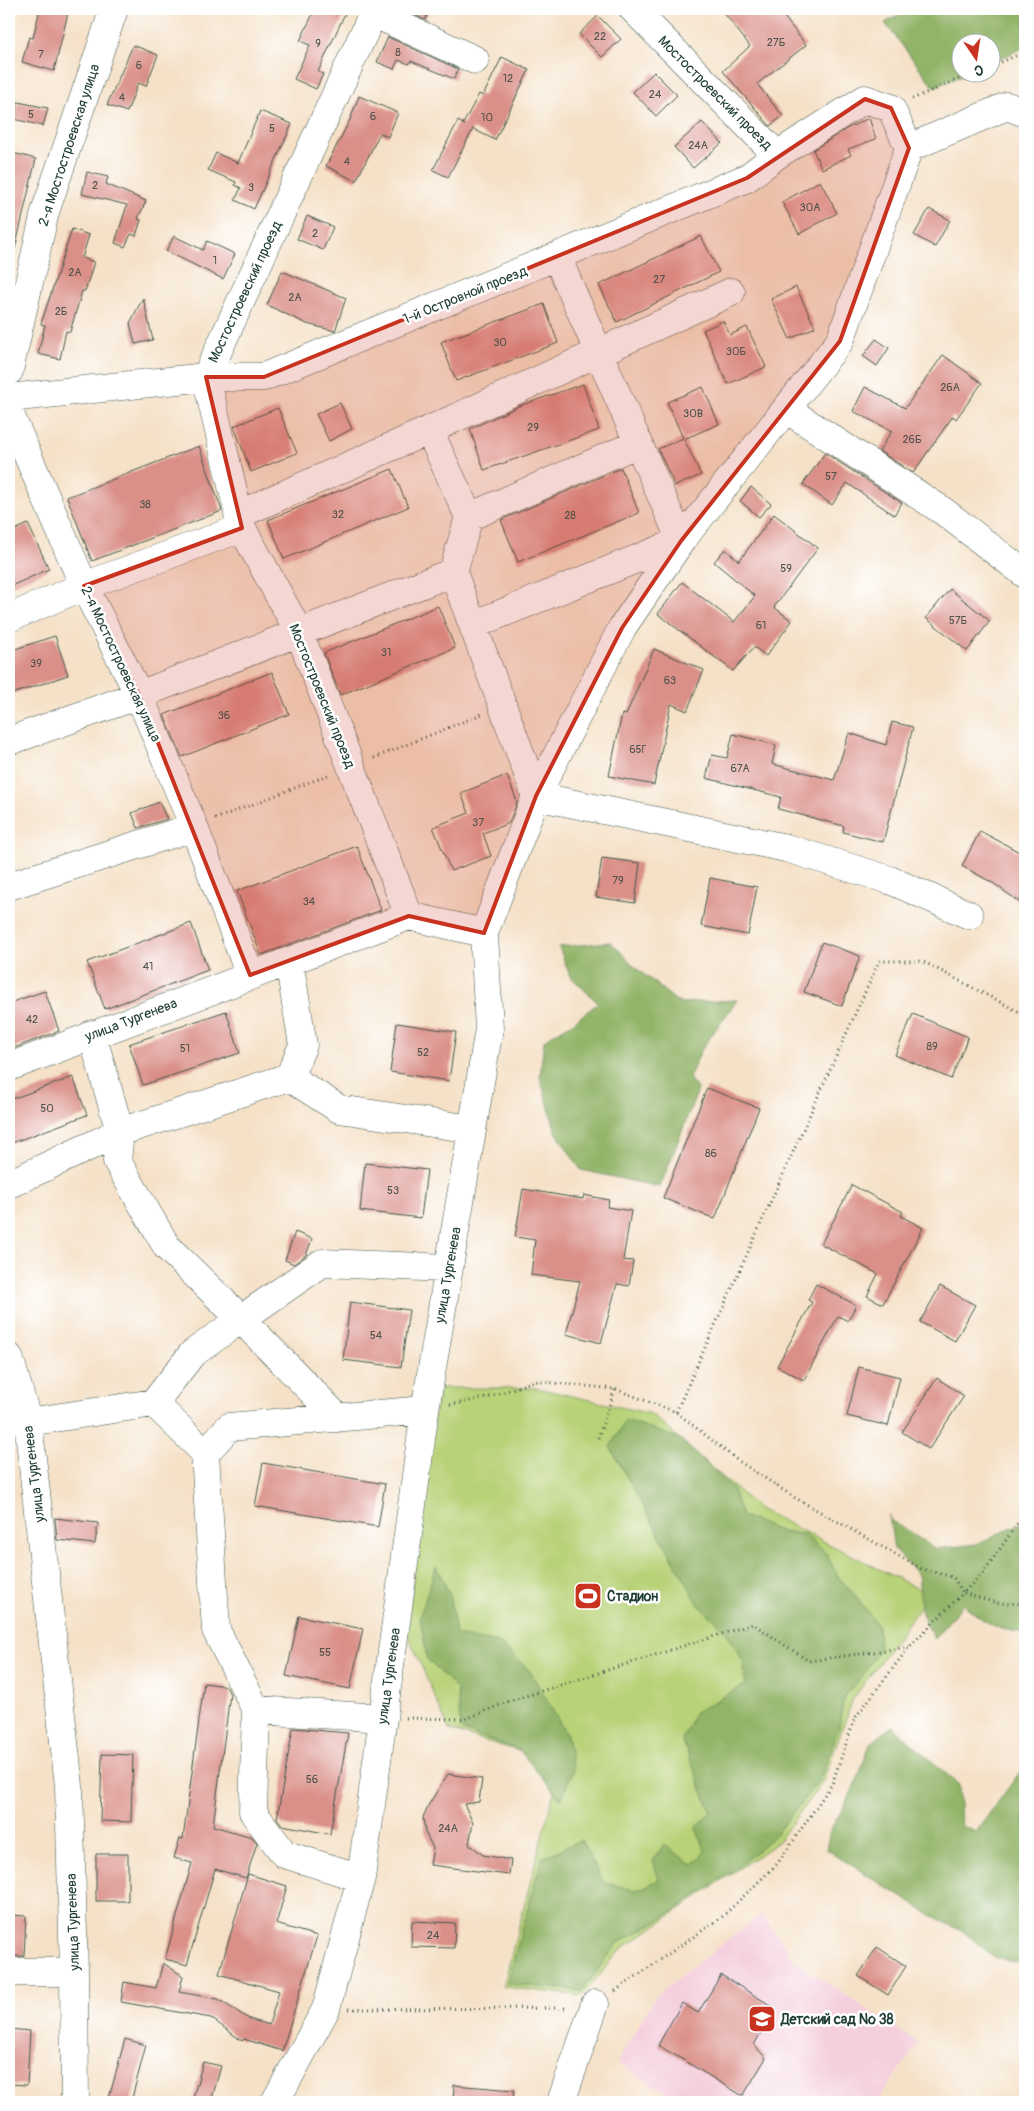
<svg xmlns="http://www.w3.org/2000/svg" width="1034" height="2111" font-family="Pangolin,sans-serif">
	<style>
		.built { fill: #f4cfde }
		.green { fill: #b8d277; stroke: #6c8856 }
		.forest { fill: #92b468; stroke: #58784e }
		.building { fill: #da8f88 }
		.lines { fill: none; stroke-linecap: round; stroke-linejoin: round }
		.minor-casing { stroke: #3f564a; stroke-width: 29 }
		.path { stroke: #3f564a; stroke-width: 3; stroke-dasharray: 1 4; stroke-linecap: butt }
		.minor { stroke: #fff; stroke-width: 28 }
		.marked { fill: #c8321e; fill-opacity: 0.2; stroke: #c8321e; stroke-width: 4; stroke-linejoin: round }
		.labels { text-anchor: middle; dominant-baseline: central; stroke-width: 5; stroke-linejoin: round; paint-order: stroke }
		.number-label { font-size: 11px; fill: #4e5249 }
		.street-label { font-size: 14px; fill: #1f3d34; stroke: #fff }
		.poi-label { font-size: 14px; font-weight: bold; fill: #1f3d34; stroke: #fff; text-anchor: start }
	</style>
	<rect width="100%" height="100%" fill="#fff"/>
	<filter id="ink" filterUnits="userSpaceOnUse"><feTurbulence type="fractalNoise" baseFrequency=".02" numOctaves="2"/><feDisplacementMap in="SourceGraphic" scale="10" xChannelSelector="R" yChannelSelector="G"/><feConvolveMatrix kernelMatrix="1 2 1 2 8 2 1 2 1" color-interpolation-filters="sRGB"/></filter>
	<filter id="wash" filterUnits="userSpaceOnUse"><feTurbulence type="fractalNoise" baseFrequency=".0096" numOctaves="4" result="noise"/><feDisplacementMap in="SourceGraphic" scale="20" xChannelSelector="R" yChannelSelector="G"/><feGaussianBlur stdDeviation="1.12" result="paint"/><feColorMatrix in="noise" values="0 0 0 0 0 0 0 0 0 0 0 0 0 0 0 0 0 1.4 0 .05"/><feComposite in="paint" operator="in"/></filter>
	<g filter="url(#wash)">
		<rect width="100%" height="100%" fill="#f5e1c7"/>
		<path class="built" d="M762 1914 795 1962 918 2043 877 2102H682L617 2063 656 1995Z"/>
		<path class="green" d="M438 1388H537L651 1414 759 1509 929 1594 853 1699 823 1781 778 1842 620 1950 582 1996 503 1987 561 1764 449 1730 406 1631Z"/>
		<path class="forest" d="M909 9H1025V47L992 62V42H962V72L968 73 934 87 885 23Z
			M611 942 635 967 679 1003 737 1000 701 1050 689 1078 698 1090 660 1187 581 1170 556 1132 540 1077 544 1040 574 1022 598 1003 570 976 559 947Z
			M626 1420 680 1439 732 1488 742 1516 782 1532 804 1534 825 1552 839 1578 856 1596 878 1626 879 1649 862 1677 844 1696 839 1728 820 1779 774 1836 738 1867 671 1913 617 1944 582 1991 507 1984 542 1858 581 1840 604 1883 637 1890 659 1880 653 1861 664 1844 692 1865 705 1852 696 1828 711 1812 682 1739 695 1712 745 1685 744 1663 725 1630 699 1605 610 1447Z
			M889 1515 890 1520 936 1549 977 1544 1025 1521V1632C998 1632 983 1621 963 1604L934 1639 922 1613 918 1575 894 1549Z
			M436 1566 450 1595 456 1635 499 1643 529 1670 567 1735 573 1770 561 1800 519 1750 461 1730 457 1689 427 1659 420 1616Z
			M892 1726 959 1785 961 1826 976 1832 1025 1765V1964L995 1958 965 1933 927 1913 826 1849 830 1831 855 1786 870 1744Z"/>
		<g id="blocks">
			<path class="building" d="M40 9H69L54 71 22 62 29 37 33 38Z
				M315 9H347L318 72 323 74 316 89 294 79 310 45 300 41Z
				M401 9H430L425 20Z
				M721 9H778L806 45 757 84 783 116 770 126 723 71 750 46Z
				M598 16 621 39 602 57 579 34Z
				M388 37 458 69 454 79 411 61 409 64 398 60 394 69 377 62Z
				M133 45 158 55 146 86 138 83 127 112 107 105Z
				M502 57 529 70 495 140 473 129 448 177 433 170 458 121 465 125 463 124 479 94 483 96Z
				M654 72 677 95 656 116 633 92Z
				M359 96 398 113 388 137 380 133 356 181 326 166 350 120Z
				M18 102 48 108 43 126 14 119Z
				M260 111 292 124 254 209 235 200 241 188 235 185 236 182 208 170 216 153 238 163Z
				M869 118 876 139 848 149 851 155 822 169 813 150 848 128Z
				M702 122 722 143 693 168 674 147Z
				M9 152 36 159 15 249 9 248Z
				M87 172 108 177 106 184 146 201 138 219 141 220 136 236 131 234 125 247 115 243 127 205 82 194Z
				M820 181 837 213 799 234 782 202Z
				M929 209 950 220 935 247 914 235Z
				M307 216 333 227 323 250 297 239Z
				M72 229 89 235 82 258 94 262 85 291H82L70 332 66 331 60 359 38 354 45 325 41 324Z
				M174 236 203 250 207 241 235 254 223 279 166 251Z
				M701 236 719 272 617 322 599 285Z
				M282 271 346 298 335 331 307 324 267 305Z
				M796 287 815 327 790 339 771 299Z
				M143 298 153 340 135 344 130 323Z
				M544 304 558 343 456 381 441 342Z
				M723 321 730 335 747 327 766 367 728 384 703 330Z
				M876 339 889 348 877 366 863 356Z
				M943 355 982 383 956 419 953 416 913 473 879 451 892 431 853 411 865 387 905 408Z
				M583 384 599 430 484 470 470 429 519 406Z
				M703 387 719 424 684 439 701 475 675 486 658 449 683 438 667 402Z
				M340 403 352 429 329 441 316 414Z
				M278 408 297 453 251 472 234 426Z
				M199 446 222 511 92 561 67 497Z
				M825 453 902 503 894 515 847 483 832 505 803 484Z
				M621 468 639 513 518 562 501 520Z
				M392 469 408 507 284 559 268 520Z
				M751 487 771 504 759 517 740 501Z
				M774 514 818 548 774 607 792 621 766 656 754 647 733 671 658 614 682 582 734 622 755 596 714 562 725 549 739 561Z
				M28 524 49 569 9 587V533Z
				M950 589 990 621 967 651 926 618Z
				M438 606 455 648 340 695 324 653Z
				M55 636 68 675 9 695V651Z
				M654 649 704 670 687 711 671 704 654 785 609 776 622 714 626 715Z
				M272 672 289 714 182 757 164 715Z
				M892 722 913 727 883 842 843 832 844 826 778 809 781 797 706 778 712 755 727 758 733 734 776 745 772 764 834 780 849 733 886 745Z
				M507 775 517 802 509 823 483 833 491 856 451 871 433 827 469 813 461 793Z
				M159 802 167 819 138 828 132 813Z
				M980 831 1025 855V906L993 883 962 866Z
				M357 846 381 910 261 955 237 891Z
				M602 858 640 863 635 903 596 897Z
				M710 878 757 887 748 935 701 926Z
				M191 923 208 970 105 1009 87 962Z
				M822 942 860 956 842 1006 804 992Z
				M45 991 59 1031 9 1050V1003Z
				M226 1011 240 1053 143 1085 129 1044Z
				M913 1014 968 1037 951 1079 895 1055Z
				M397 1023 456 1032 449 1081 390 1072Z
				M73 1077 87 1115 9 1144V1100Z
				M707 1088 759 1108 715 1219 663 1198Z
				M365 1163 427 1170 421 1218 360 1211Z
				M852 1185 903 1212 901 1216 923 1228 883 1304 867 1296 878 1274 821 1244Z
				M523 1189 583 1199 584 1195 609 1200 607 1207 631 1211 623 1260 633 1261 629 1286 617 1284 601 1343 566 1334 580 1281 531 1275 535 1240 515 1237Z
				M295 1232 312 1239 306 1255 294 1264 285 1260Z
				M816 1284 856 1305 848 1321 838 1316 804 1380 777 1366 812 1302 808 1300Z
				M940 1286 975 1305 955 1341 920 1322Z
				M350 1302 409 1310 401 1367 343 1360Z
				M859 1367 900 1377 888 1426 847 1416Z
				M937 1378 964 1396 929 1449 902 1432Z
				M263 1463 385 1484 378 1527 255 1506Z
				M55 1518 98 1523 95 1544 57 1540Z
				M299 1616 363 1629 350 1689 286 1676Z
				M204 1683 226 1686 230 1694 213 1826 252 1837 257 1843 246 1878 215 1869 187 1965 165 1959 192 1863 174 1858 180 1838 183 1839Z
				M293 1728 348 1733 330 1834 282 1825 277 1818Z
				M102 1754 133 1755 131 1822 100 1821Z
				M448 1774 482 1779 479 1802 464 1804 473 1823 469 1844 483 1855 511 1860 509 1875 430 1865 433 1848 425 1832 423 1817 429 1804Z
				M96 1854H128V1901H96Z
				M248 1874 287 1886 276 1924 317 1936 282 2051 244 2039 242 2041 211 2018 121 2002 124 1982 156 1988 163 1963 183 1976 179 1992 218 1999 249 2019 269 2025 279 1991 219 1974Z
				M9 1915 26 1916 24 1956H9Z
				M412 1921 455 1923 454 1948 411 1947Z
				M877 1947 906 1966 888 1995 858 1976Z
				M721 1975 775 2008 754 2045 766 2058 743 2096 658 2045 682 2003 698 2013Z
				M9 2029 30 2031 27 2085 9 2084Z
				M125 2039 146 2045 131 2102H108Z
				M203 2062 221 2066 211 2102H192Z
				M454 2085 514 2090 513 2102H453Z"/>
		</g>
	</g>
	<g filter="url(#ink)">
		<use href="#blocks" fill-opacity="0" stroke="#3f564a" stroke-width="1"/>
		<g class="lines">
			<defs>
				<path id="minor" d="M375 9 206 377 242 528 299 632 409 916
					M633 9 777 155
					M373 13 475 60
					M909 148 1007 106 1025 113
					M9 371 45 212 114 9
					M9 398 206 377H264L747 178 777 155 865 99 891 108 909 148 840 341 681 541 622 628 536 796 484 933
					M786 409 943 511 1025 574
					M9 412 84 586 139 695 194 827 250 975
					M238 515 429 430
					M469 517 429 430 731 292
					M453 572 469 517 639 443
					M9 618 84 586 242 528
					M473 625 681 541 557 257
					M9 741 139 695 453 572 536 796 786 848 890 880 969 915
					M9 886 194 827
					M92 1034 120 1132 117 1161 167 1247 241 1319 322 1263 449 1268
					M9 1067 409 916 484 933 489 1029 425 1410 361 1878 326 2009 275 2102
					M289 1077 339 1109 472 1129
					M9 1184 120 1132 289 1077 303 1045 289 961
					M9 1357 28 1422 69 1786 74 1972 75 2102
					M154 1403 192 1354 241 1319 338 1418
					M28 1422 154 1403 205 1453 216 1630 256 1710 383 1718
					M205 1453 229 1427 425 1410
					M256 1710 253 1812 284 1854 361 1878
					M9 1972H74
					M561 2102 595 2004"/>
			</defs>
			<use href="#minor" class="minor-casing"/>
			<path class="path" d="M992 66 1025 52
				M912 99 975 72
				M374 758 482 714
				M215 819 328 775
				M450 1405 490 1397 534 1381 615 1389 676 1412 737 1460 797 1499 922 1569 953 1577 963 1593 984 1572 1025 1512
				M676 1412 879 961H922L1025 1015
				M598 1438 615 1389
				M406 1718 466 1719 507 1702 753 1624 809 1661 909 1647
				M615 1991 722 1917 778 1863 832 1784 855 1718 909 1647 963 1593 997 1603 1025 1604
				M349 2009 568 2008"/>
			<use href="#minor" class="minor"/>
		</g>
	</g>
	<path class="marked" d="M865 99 891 108 909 148 840 341 681 541 622 628 536 796 484 933 409 916 250 975 139 695 84 586 242 528 206 377H264L747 178Z"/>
	<defs>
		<symbol id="stadium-square" viewBox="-11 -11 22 22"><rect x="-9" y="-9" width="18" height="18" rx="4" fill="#c8321e" stroke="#fff"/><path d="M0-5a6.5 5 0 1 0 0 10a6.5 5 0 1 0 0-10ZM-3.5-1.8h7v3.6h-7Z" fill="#fff"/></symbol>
		<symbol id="school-square" viewBox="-11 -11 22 22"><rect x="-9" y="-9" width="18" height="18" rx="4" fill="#c8321e" stroke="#fff"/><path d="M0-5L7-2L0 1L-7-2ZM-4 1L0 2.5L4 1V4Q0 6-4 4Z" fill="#fff"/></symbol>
	</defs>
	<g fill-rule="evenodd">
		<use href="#stadium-square" x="572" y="1580" width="32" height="32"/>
		<use href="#school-square" x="746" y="2003" width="32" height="32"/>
	</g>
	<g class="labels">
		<g class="number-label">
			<text x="600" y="36">22</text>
			<text x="776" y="42">27Б</text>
			<text x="318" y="43">9</text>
			<text x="398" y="52">8</text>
			<text x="41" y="54">7</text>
			<text x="139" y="65">6</text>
			<text x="508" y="78">12</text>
			<text x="655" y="94">24</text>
			<text x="122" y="97">4</text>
			<text x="31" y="114">5</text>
			<text x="373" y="116">6</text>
			<text x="487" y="117">10</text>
			<text x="272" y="128">5</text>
			<text x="698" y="145">24А</text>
			<text x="347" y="161">4</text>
			<text x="95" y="185">2</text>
			<text x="251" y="187">3</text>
			<text x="810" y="207">30А</text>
			<text x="315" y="233">2</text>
			<text x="215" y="260">1</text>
			<text x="75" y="272">2А</text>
			<text x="659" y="279">27</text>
			<text x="295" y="297">2А</text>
			<text x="61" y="311">2Б</text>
			<text x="500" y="342">30</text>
			<text x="736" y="351">30Б</text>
			<text x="950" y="387">26А</text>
			<text x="693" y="413">30В</text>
			<text x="533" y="427">29</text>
			<text x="912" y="439">26Б</text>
			<text x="831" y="476">57</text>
			<text x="145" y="504">38</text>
			<text x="338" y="514">32</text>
			<text x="570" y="515">28</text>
			<text x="786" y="568">59</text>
			<text x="958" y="620">57Б</text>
			<text x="761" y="625">61</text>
			<text x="386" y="652">31</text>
			<text x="36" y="663">39</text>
			<text x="670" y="680">63</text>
			<text x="224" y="715">36</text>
			<text x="638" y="749">65Г</text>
			<text x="740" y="768">67А</text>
			<text x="478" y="822">37</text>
			<text x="618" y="880">79</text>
			<text x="309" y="901">34</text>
			<text x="148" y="966">41</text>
			<text x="32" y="1019">42</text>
			<text x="932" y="1046">89</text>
			<text x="185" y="1048">51</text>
			<text x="423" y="1052">52</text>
			<text x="47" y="1108">50</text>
			<text x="711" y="1153">86</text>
			<text x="393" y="1190">53</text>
			<text x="376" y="1335">54</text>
			<text x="325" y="1652">55</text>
			<text x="312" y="1779">56</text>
			<text x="448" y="1828">24А</text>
			<text x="433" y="1935">24</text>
		</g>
		<g class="street-label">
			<text transform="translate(715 93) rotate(45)">Мостостроевский проезд</text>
			<text transform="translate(69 145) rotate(-72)">2-я Мостостроевская улица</text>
			<text transform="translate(245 292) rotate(-65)">Мостостроевский проезд</text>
			<text transform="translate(465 295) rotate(-22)">1-й Островной проезд</text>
			<text transform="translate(121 664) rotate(65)">2-я Мостостроевская улица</text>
			<text transform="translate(322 696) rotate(68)">Мостостроевский проезд</text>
			<text transform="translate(131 1020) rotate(-21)">улица Тургенева</text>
			<text transform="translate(448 1275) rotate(-80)">улица Тургенева</text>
			<text transform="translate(34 1474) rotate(-97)">улица Тургенева</text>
			<text transform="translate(389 1676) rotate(-82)">улица Тургенева</text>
			<text transform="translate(73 1922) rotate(-92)">улица Тургенева</text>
		</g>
		<g class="poi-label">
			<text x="607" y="1596">Стадион</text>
			<text x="781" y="2019">Детский сад № 38</text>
		</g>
	</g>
	<rect width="1034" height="2111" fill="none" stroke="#fff" stroke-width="30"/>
	<g transform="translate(976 58) rotate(167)"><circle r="24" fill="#ffffff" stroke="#a5b1ae"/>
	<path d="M0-4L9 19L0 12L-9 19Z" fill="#c8321e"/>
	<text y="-8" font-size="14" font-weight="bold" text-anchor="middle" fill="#1f3d34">С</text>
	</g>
</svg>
